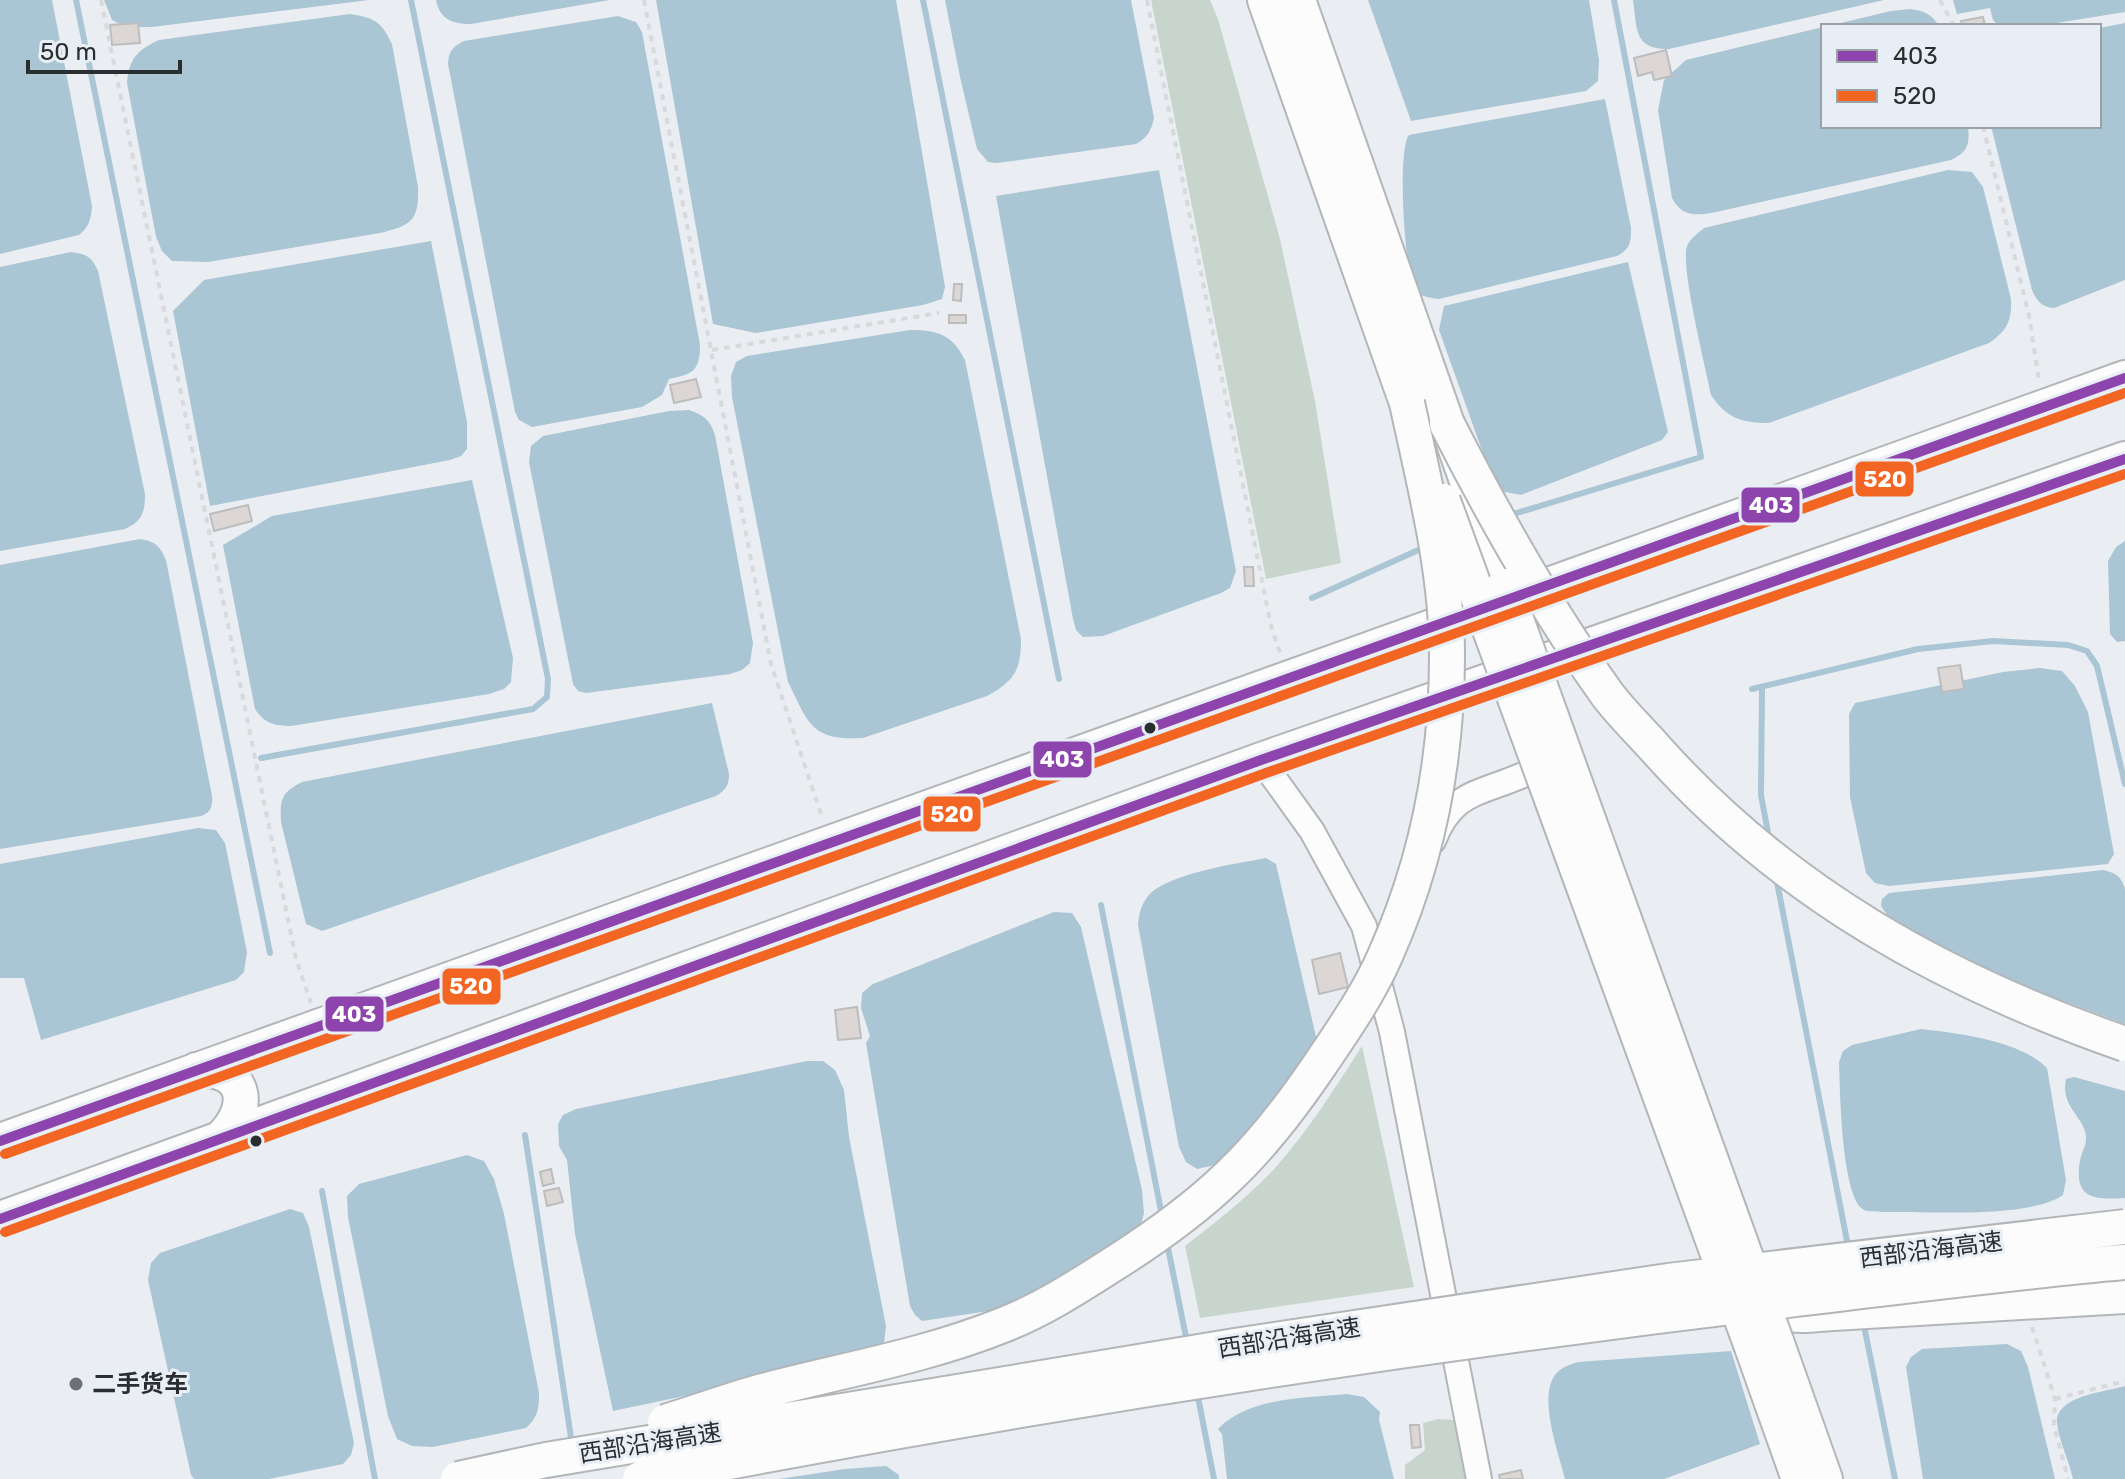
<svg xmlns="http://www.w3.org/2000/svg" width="2125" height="1479" font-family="Rubik,'Noto Sans SC',sans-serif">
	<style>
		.green { fill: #c8d5cd }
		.water { fill: #aac5d4 }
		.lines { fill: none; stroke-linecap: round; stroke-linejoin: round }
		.stream { stroke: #aac5d4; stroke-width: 6 }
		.building { fill: #dcd6d5; stroke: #bdbdbe; stroke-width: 2 }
		.minor-casing { stroke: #b3b6b9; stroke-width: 28 }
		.highway-casing { stroke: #b3b6b9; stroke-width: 38 }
		.path { stroke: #d7d9da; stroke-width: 4; stroke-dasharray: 6 6; stroke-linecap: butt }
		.minor { stroke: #fcfcfd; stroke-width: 24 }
		.highway { stroke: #fcfcfd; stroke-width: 34 }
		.highway-bridge-casing { stroke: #b3b6b9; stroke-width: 38; stroke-linecap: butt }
		.highway-bridge { stroke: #fcfcfd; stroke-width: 34 }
		.bus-1-casing { stroke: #e7eef5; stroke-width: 16 }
		.bus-2-casing { stroke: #e7eef5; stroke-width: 16 }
		.bus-1 { stroke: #8e44ad; stroke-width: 10 }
		.bus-2 { stroke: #f26522; stroke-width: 10 }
		.bus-dot { fill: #2b2e30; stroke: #e7eef5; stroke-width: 3 }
		.poi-dot { fill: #6e7174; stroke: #e7eef5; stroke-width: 3 }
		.labels { text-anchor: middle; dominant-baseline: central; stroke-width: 6; stroke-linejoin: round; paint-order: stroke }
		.street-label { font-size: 24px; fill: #2b2e30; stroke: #e7eef5 }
		.poi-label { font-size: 24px; font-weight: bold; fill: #2b2e30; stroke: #e7eef5; text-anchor: start }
		.line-badge { stroke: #e7eef5; stroke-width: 3 }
		.badge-label { font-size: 22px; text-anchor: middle; font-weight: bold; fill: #fff }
	</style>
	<rect width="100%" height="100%" fill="#eaeef2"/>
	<path class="green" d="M1151 0H1210L1218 19 1280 239 1315 401 1341 563 1266 579Z
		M1362 1046 1414 1287 1200 1318 1185 1246C1216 1222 1248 1197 1275 1168 1308 1131 1335 1088 1362 1046Z
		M1438 1419 1456 1420 1468 1479H1405V1465L1425 1450 1423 1423Z"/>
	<path class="water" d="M0 0H52L92 206C91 219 89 227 79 235L0 254Z
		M104 0H369L152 27H126L112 20Z
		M436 0H610L471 24C453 24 440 20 436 0Z
		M656 0H896L945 287 942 299 923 305 756 333 713 324Z
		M945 0H1131L1154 118C1151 131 1148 137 1136 144L997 163 988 162 977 149 960 77Z
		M1368 0H1589L1599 60 1598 81 1586 91 1411 121Z
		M1633 0H1884L1669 49C1634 50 1637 29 1633 0Z
		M1953 0H2125V12L2038 26H1999L1993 20 1990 8 1957 14Z
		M1910 9C1924 11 1932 14 1939 26H1828L1891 11Z
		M350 14C375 18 381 21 392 44L418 187C419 221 412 225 380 233L208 262 172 261 162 251 156 237 127 83C129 59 137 50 159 40Z
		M618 16 636 22 642 32 700 345C700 371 693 374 669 379L662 395 642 407 532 427 519 420 515 412 448 64C449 51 452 47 464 41Z
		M2125 23V280L2054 308C2041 307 2037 301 2032 290L1991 126H2099V28Z
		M1823 27V126H1968C1970 144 1968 152 1951 160L1716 212C1696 216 1682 217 1672 198L1658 110 1664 80 1686 60Z
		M1605 99 1631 228C1631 243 1630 249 1617 256L1439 299C1431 298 1422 297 1416 291 1404 277 1397 149 1409 135Z
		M1159 170 1236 571 1230 588 1221 593 1103 636 1083 637 1076 630 1073 619 996 196Z
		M1948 170 1972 172 1983 187 2011 299C2012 321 2007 331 1989 343L1769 423C1742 423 1726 418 1711 395 1706 368 1680 266 1687 246 1690 239 1698 233 1704 228Z
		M431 241 467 422V449L461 456 450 460 210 506 173 311 204 280Z
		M71 252C87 254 92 257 98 271L145 494C145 513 142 521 125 529L0 551V267Z
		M1628 262 1668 432 1662 440 1521 495 1500 491 1494 484 1439 330 1444 306Z
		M910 330C937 330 952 334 965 360L1021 639C1021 671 1014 681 987 696L863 738C811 741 809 724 788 682L732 397 731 376 736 362 747 356Z
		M689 410C704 415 710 420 715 435L753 643 750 663 742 670 730 674 586 693 578 691 573 684 529 462 531 446 543 436 669 411Z
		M472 480 513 658 511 682 504 689 489 694 291 726C274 726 264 723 255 709L223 545 272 516Z
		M140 539C155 541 160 546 166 560L212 796C213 805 211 813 201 816L0 849V565Z
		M2125 541V641L2117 642 2110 634 2108 561 2116 547Z
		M2040 668 2062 671 2075 686 2088 712 2114 854 2108 864 1889 886 1875 883 1866 873 1850 797 1849 714 1855 703 2003 672Z
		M712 703 729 774C729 785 726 790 716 796L322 931 306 924 281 822C280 799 281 793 302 782Z
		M198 828 216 830 225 843 247 952 244 972 236 980 41 1040 24 978H0V864Z
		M1266 858 1276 864 1320 1054 1238 1160 1197 1169 1186 1162 1179 1147 1138 925C1139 914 1141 905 1148 896 1168 873 1236 864 1266 858Z
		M2103 870C2116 873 2121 876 2125 889V1024L2024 986 1953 954 1887 915 1881 906 1882 899 1889 893Z
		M1054 912 1072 913 1081 927 1142 1190 1144 1213 1139 1232 1015 1307 922 1321 915 1315 910 1306 866 1043 870 1036 861 1008 862 993 873 984Z
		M1921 1029C1958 1033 2021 1041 2047 1068L2066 1180 2063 1195C2028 1219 1927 1211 1883 1212 1877 1211 1868 1212 1864 1210 1841 1198 1840 1088 1839 1062L1843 1051 1852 1045Z
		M807 1061H823L835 1070 844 1090 849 1137 886 1326 883 1351 836 1364 613 1411 575 1234 567 1160 559 1146 558 1124 563 1115 576 1109Z
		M2074 1077 2125 1091V1198C2095 1200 2073 1199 2080 1161 2081 1153 2087 1145 2086 1136 2084 1116 2060 1107 2066 1079Z
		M467 1155 484 1161 494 1179 504 1214 539 1393C539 1409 538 1417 526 1428L433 1447 412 1446 397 1439 388 1416 348 1217 347 1196 359 1184Z
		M290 1209 303 1213 309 1227 354 1443 351 1455 343 1464 269 1479H194L191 1475 148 1280 151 1263 160 1253Z
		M2007 1344 2021 1351 2028 1367 2055 1479H1923L1906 1367 1911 1357 1922 1349Z
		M1731 1351 1760 1444 1664 1479H1565C1559 1453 1534 1389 1560 1370 1565 1366 1572 1364 1578 1362Z
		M2125 1386V1479H2073C2069 1461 2059 1441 2057 1423 2055 1396 2105 1392 2125 1386Z
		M1347 1394 1364 1397 1380 1412 1379 1420 1394 1479H1227L1222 1434 1218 1429C1249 1397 1306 1398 1347 1394Z
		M886 1466 899 1475V1479H779L845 1469Z"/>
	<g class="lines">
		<path class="stream" d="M76 0 270 953
			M923 0 1059 679
			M1507 516 1701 457 1614 0
			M1312 598 1425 547
			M1762 687 1761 795 1769 838
			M1752 689 1918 649 1993 641 2068 645 2087 651 2097 666 2125 784
			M261 758 533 709 547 697 548 679 411 0
			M1776 877 1849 1251
			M1101 905 1162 1216
			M525 1135 572 1444
			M322 1191 375 1479
			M1167 1243 1187 1342
			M1863 1321 1895 1479
			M1197 1392 1214 1479"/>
	</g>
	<path class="building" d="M1983 17 1985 26H1963L1961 21Z
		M138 23 140 43 112 45 110 25Z
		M1666 50 1672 76 1654 80 1652 72 1638 76 1634 58Z
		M954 284H962L961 301 953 300Z
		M949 315H966V323H949Z
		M696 379 701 397 674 403 670 385Z
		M248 505 252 521 214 531 210 514Z
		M1244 567H1253L1254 586H1245Z
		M1960 665 1964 689 1942 692 1938 668Z
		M1340 953 1348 987 1319 994 1312 960Z
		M857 1007 861 1038 838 1040 835 1010Z
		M551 1169 554 1183 543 1186 540 1172Z
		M559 1188 563 1202 547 1206 544 1191Z
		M1410 1425H1419L1421 1447 1412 1448Z
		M1521 1470 1523 1479H1500L1499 1475Z"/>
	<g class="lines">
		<defs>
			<path id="minor" d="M1261 760 1312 831 1364 926 1392 1032 1479 1479
				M1433 841C1450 798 1470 795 1508 781 1524 775 1539 768 1555 762"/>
			<path id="highway" d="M1265 0 1407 403
				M1298 0 1504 586
				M196 1070C247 1067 253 1107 221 1138
				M0 1141 2125 378
				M0 1219 1261 760 2125 459
				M1773 1308C1788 1319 1815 1314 1833 1313L2125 1296
				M1776 1341 1825 1479
				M1752 1347 1799 1479"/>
		</defs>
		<use href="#minor" class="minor-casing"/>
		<use href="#highway" class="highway-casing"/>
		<path class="path" d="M101 0 296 959 311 1003
			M644 0 771 664 822 817
			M1147 0 1271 626 1281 656
			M1940 0 1954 26
			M1983 126 2029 316 2039 381
			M712 350 939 313
			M2032 1327 2055 1399 2054 1425 2068 1479
			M2055 1399 2125 1381"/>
		<use href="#minor" class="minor"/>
		<use href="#highway" class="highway"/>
		<defs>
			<path id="highway-bridge" d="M1447 424C1495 518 1546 609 1607 694 1621 713 1639 730 1655 748 1784 893 1944 981 2125 1044
				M1443 501 1752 1347
				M1504 586 1776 1341
				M665 1422C698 1412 730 1400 763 1391 843 1370 926 1356 1003 1325 1044 1309 1082 1284 1118 1261 1157 1236 1196 1208 1229 1176 1264 1143 1294 1103 1321 1063 1344 1029 1369 993 1385 956 1427 862 1447 759 1447 656 1447 571 1425 486 1407 403
				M458 1479 546 1460 1235 1346 1668 1281 2125 1227
				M640 1479C1020 1405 1403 1346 1788 1300 1900 1287 2012 1272 2125 1262"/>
		</defs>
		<use href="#highway-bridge" class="highway-bridge-casing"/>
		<use href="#highway-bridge" class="highway-bridge"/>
		<defs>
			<path id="bus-1" d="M0 1141 2125 378
				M0 1219 1261 760 2125 459"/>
			<path id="bus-2" d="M5 1154 2125 393
				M5 1232 1266 773 2125 474"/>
		</defs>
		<use href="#bus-1" class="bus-1-casing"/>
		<use href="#bus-2" class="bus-2-casing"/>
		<use href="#bus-1" class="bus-1"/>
		<use href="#bus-2" class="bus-2"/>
	</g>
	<g class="bus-dot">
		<circle cx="1150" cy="728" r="7"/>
		<circle cx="256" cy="1141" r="7"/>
	</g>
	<circle class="poi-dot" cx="76" cy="1384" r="8"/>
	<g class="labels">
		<g class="street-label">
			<text transform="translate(1931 1250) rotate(-7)">西部沿海高速</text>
			<text transform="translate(1289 1338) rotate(-9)">西部沿海高速</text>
			<text transform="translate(650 1443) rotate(-9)">西部沿海高速</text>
		</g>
		<g class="poi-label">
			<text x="92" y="1384">二手货车</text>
		</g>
	</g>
	<g class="line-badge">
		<rect x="1854" y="460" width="61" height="38" rx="8" fill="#f26522"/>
		<rect x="1740" y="486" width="61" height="38" rx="8" fill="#8e44ad"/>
		<rect x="1032" y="740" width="61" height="39" rx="8" fill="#8e44ad"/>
		<rect x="922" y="795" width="60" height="38" rx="8" fill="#f26522"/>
		<rect x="441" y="967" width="61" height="39" rx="8" fill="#f26522"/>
		<rect x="324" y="995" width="61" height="38" rx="8" fill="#8e44ad"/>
	</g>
	<g class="badge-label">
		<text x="1885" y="487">520</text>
		<text x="1771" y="513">403</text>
		<text x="1062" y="767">403</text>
		<text x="952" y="822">520</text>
		<text x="471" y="994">520</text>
		<text x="354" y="1022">403</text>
	</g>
	<rect x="1821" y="24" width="280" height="104" fill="#e7eef5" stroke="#9ca1a6" stroke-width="2"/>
	<rect x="1837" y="50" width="40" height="12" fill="#8e44ad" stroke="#9ca1a6" stroke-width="2"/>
	<text x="1893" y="64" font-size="24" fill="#2b2e30">403</text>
	<rect x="1837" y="90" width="40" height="12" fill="#f26522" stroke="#9ca1a6" stroke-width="2"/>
	<text x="1893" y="104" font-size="24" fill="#2b2e30">520</text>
	<path d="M28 60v12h152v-12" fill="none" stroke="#2b2e30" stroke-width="4"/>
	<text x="40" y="60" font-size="24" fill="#2b2e30" stroke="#e7eef5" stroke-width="6" paint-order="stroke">50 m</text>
</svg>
